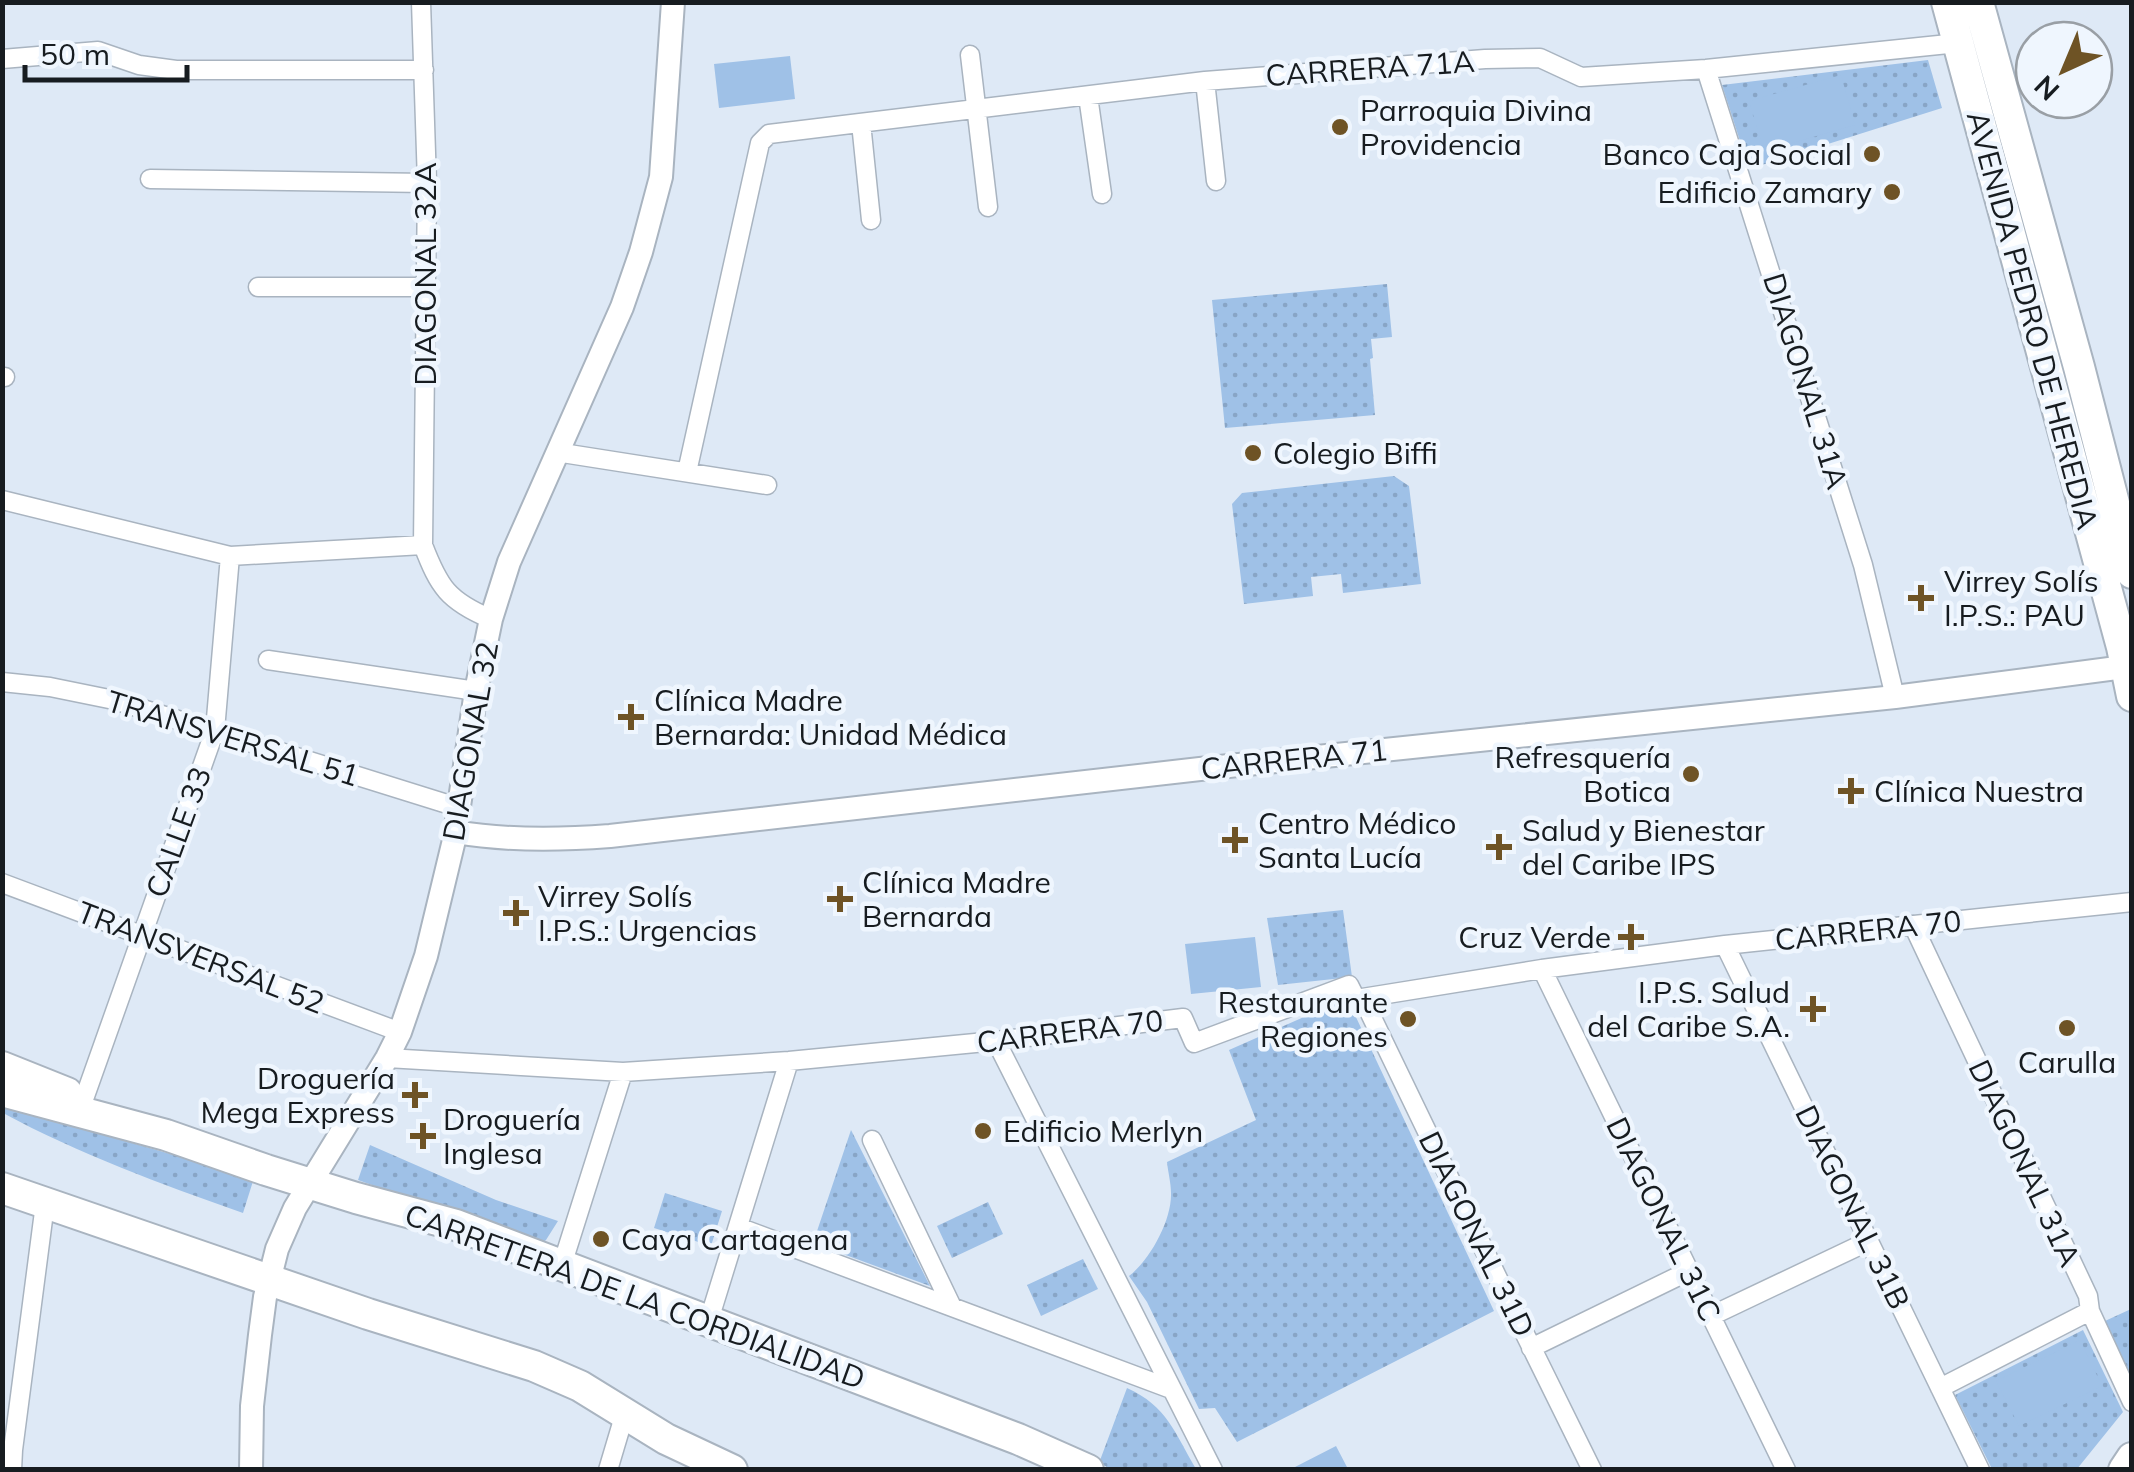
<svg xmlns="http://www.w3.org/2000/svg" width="2134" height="1472" font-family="Mulish,sans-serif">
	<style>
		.green { fill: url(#green-dots) }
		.pitch { fill: #9fc1e7 }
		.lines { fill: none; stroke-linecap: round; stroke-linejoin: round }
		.street-casing { stroke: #a9b4c0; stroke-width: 21 }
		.secondary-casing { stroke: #a9b4c0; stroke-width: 26 }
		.highway-casing { stroke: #a9b4c0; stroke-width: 34 }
		.street { stroke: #fff; stroke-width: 18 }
		.secondary { stroke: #fff; stroke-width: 22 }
		.highway { stroke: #fff; stroke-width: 30 }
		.poi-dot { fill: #6e5325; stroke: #eff6fe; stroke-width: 4 }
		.labels { text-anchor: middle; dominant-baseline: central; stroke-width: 9; stroke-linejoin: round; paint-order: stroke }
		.street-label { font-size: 30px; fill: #171c20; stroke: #eff6fe }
		.poi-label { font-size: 30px; fill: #171c20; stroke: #eff6fe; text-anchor: start }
	</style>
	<defs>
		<pattern id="green-dots" width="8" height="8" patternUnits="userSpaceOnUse" patternTransform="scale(2.5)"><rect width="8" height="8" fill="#9fc1e7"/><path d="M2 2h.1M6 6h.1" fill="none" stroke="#88a5c6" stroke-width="1.8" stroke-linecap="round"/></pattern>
	</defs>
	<rect width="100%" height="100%" fill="#dee9f6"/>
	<path class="green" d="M1928 60 1942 108 1749 169 1722 85Z
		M1387 284 1392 337 1371 339 1373 358 1370 359 1375 415 1225 428 1212 300Z
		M1394 476 1409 486 1421 584 1343 593 1341 574 1311 577 1313 596 1244 604 1232 504 1242 493Z
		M1343 910 1352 977 1278 985 1267 918Z
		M1347 998 1494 1311 1237 1442 1215 1408 1199 1409 1147 1302 1129 1276C1150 1260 1172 1220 1171 1193 1171 1183 1168 1172 1167 1162L1256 1120 1229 1050Z
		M3 1103 66 1124 254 1178 243 1213C161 1184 79 1154 3 1113Z
		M851 1130 930 1286 813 1243Z
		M370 1145 496 1200 558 1221 546 1240 540 1245 358 1180Z
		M665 1193 722 1211 711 1246 654 1228Z
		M988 1202 1003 1234 952 1258 937 1226Z
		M1083 1259 1098 1289 1041 1316 1027 1285Z
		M2131 1309V1378L2105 1321Z
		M2083 1330 2123 1412 2077 1469H1992L1955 1395Z
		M1127 1388C1167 1406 1175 1433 1196 1469H1111L1099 1463Z"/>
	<path class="pitch" d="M790 56 795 99 719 108 714 64Z
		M1841 75 1855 125 1764 151 1749 101Z
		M1255 937 1261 987 1191 994 1185 944Z
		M2080 1340 2102 1386 2019 1426 1996 1381Z
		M1336 1446 1348 1469H1296L1295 1467Z"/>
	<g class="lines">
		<defs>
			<path id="street" d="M421 2 427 183 423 545
				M970 55 988 207
				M2 59 98 51 139 65 176 70H424
				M1706 69 1863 565 1895 697
				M1205 81 1216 181
				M1088 96 1102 194
				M861 123 871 220
				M150 179 427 183
				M258 287H425
				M2 377H5
				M556 452 767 485
				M687 472 760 143 769 134 1205 81 1485 59 1540 58 1581 77 1706 69 1958 43
				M2 500 230 556 423 545C439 587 448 601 491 619
				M268 660 476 691
				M2 682 50 687 114 700 460 808
				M2 883 400 1032
				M1913 925 2088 1296 2090 1311 2132 1402
				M1725 945 1980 1470
				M1542 969 1786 1470
				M1363 999 1518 1320 1592 1470
				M996 1041 1213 1470
				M387 1058 623 1072 789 1061 996 1041 1183 1018 1194 1043 1349 985 1356 999 1542 969 1725 945 2132 902
				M84 1099 215 730 230 556
				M872 1140 952 1307
				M738 1227 1171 1389
				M562 1265 623 1072
				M1711 1316 1869 1241
				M709 1320 789 1061
				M1531 1348 1689 1271
				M1940 1388 2090 1311
				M12 1470 13 1450 45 1204
				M608 1470 625 1413"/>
			<path id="secondary" d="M456 832C507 841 558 840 610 836L1200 769 1895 697 2132 666
				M251 1470 252 1406 260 1335 265 1297 277 1249 295 1208 387 1058 400 1032 426 956 454 840 476 691 491 619 509 562 622 307 641 252 661 177 673 2"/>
			<path id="highway" d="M1947 2 2122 647 2132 696
				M1978 2 2079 367 2132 573
				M2 1067 67 1093
				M2 1091 166 1135 266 1170 356 1198 456 1225 1018 1439 1088 1470
				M2 1188 368 1314 534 1366 580 1386 666 1439 732 1470
				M2124 1470 2132 1458"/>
		</defs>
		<use href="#street" class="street-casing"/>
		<use href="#secondary" class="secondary-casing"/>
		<use href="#highway" class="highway-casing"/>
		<use href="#street" class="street"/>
		<use href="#secondary" class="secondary"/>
		<use href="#highway" class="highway"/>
	</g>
	<g class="poi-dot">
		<circle cx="1340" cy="127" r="10"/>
		<circle cx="1872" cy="154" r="10"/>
		<circle cx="1892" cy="192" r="10"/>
		<circle cx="1253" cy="453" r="10"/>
		<path d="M1916 583h10v10h10v10h-10v10h-10v-10h-10v-10h10z"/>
		<path d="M626 702h10v10h10v10h-10v10h-10v-10h-10v-10h10z"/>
		<circle cx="1691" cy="774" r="10"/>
		<path d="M1846 776h10v10h10v10h-10v10h-10v-10h-10v-10h10z"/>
		<path d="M1230 825h10v10h10v10h-10v10h-10v-10h-10v-10h10z"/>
		<path d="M1494 832h10v10h10v10h-10v10h-10v-10h-10v-10h10z"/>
		<path d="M835 884h10v10h10v10h-10v10h-10v-10h-10v-10h10z"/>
		<path d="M511 898h10v10h10v10h-10v10h-10v-10h-10v-10h10z"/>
		<path d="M1626 922h10v10h10v10h-10v10h-10v-10h-10v-10h10z"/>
		<path d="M1808 994h10v10h10v10h-10v10h-10v-10h-10v-10h10z"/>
		<circle cx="1408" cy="1019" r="10"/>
		<circle cx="2067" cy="1028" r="10"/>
		<path d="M410 1080h10v10h10v10h-10v10h-10v-10h-10v-10h10z"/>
		<circle cx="983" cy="1131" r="10"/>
		<path d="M418 1121h10v10h10v10h-10v10h-10v-10h-10v-10h10z"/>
		<circle cx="601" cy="1239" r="10"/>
	</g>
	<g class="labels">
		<g class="street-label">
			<text transform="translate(1370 68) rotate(-4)">CARRERA 71A</text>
			<text transform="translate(425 274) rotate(-90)">DIAGONAL 32A</text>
			<text transform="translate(2033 320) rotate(75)">AVENIDA PEDRO DE HEREDIA</text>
			<text transform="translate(1806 381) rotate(73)">DIAGONAL 31A</text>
			<text transform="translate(233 738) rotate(17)">TRANSVERSAL 51</text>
			<text transform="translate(470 741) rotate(-80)">DIAGONAL 32</text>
			<text transform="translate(1294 759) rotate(-6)">CARRERA 71</text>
			<text transform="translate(178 832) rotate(-70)">CALLE 33</text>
			<text transform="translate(1868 930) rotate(-6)">CARRERA 70</text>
			<text transform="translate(201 957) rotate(21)">TRANSVERSAL 52</text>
			<text transform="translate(1070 1031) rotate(-7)">CARRERA 70</text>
			<text transform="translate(2025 1163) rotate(65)">DIAGONAL 31A</text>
			<text transform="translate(1853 1207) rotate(64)">DIAGONAL 31B</text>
			<text transform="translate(1664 1219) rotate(64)">DIAGONAL 31C</text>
			<text transform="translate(1477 1234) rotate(64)">DIAGONAL 31D</text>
			<text transform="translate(635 1296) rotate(20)">CARRETERA DE LA CORDIALIDAD</text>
		</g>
		<g class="poi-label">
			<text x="1360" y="110">Parroquia Divina<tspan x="1360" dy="34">Providencia</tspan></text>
			<text x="1852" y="154" text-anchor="end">Banco Caja Social</text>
			<text x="1872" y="192" text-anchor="end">Edificio Zamary</text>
			<text x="1273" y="453">Colegio Biffi</text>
			<text x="1944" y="581">Virrey Solís<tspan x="1944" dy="34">I.P.S.: PAU</tspan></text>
			<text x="654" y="700">Clínica Madre<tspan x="654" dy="34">Bernarda: Unidad Médica</tspan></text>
			<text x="1671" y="757" text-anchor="end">Refresquería<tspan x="1671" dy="34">Botica</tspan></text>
			<text x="1874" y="791">Clínica Nuestra</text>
			<text x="1258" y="823">Centro Médico<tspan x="1258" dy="34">Santa Lucía</tspan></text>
			<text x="1522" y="830">Salud y Bienestar<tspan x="1522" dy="34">del Caribe IPS</tspan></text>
			<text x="862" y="882">Clínica Madre<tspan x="862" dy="34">Bernarda</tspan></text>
			<text x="538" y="896">Virrey Solís<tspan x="538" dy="34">I.P.S.: Urgencias</tspan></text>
			<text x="1611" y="937" text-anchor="end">Cruz Verde</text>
			<text x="1790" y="992" text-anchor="end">I.P.S. Salud<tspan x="1790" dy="34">del Caribe S.A.</tspan></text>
			<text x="1388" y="1002" text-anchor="end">Restaurante<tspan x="1388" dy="34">Regiones</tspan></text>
			<text x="2067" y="1062" text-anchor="middle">Carulla</text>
			<text x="395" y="1078" text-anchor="end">Droguería<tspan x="395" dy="34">Mega Express</tspan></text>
			<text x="443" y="1119">Droguería<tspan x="443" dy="34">Inglesa</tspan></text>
			<text x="1003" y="1131">Edificio Merlyn</text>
			<text x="621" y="1239">Caya Cartagena</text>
		</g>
	</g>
	<rect width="2134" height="1472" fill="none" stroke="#171c20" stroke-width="10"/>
	<g transform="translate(2064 70) rotate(224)"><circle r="48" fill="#eff6fe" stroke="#999fa5" stroke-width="2.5"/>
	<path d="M0-8L18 38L0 25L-18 38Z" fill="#6e5325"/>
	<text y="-15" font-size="28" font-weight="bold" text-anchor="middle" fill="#171c20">N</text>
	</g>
	<path d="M25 65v15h162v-15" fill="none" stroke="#171c20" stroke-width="5"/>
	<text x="40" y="65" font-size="30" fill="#171c20" stroke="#eff6fe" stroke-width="8" paint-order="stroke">50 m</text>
</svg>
